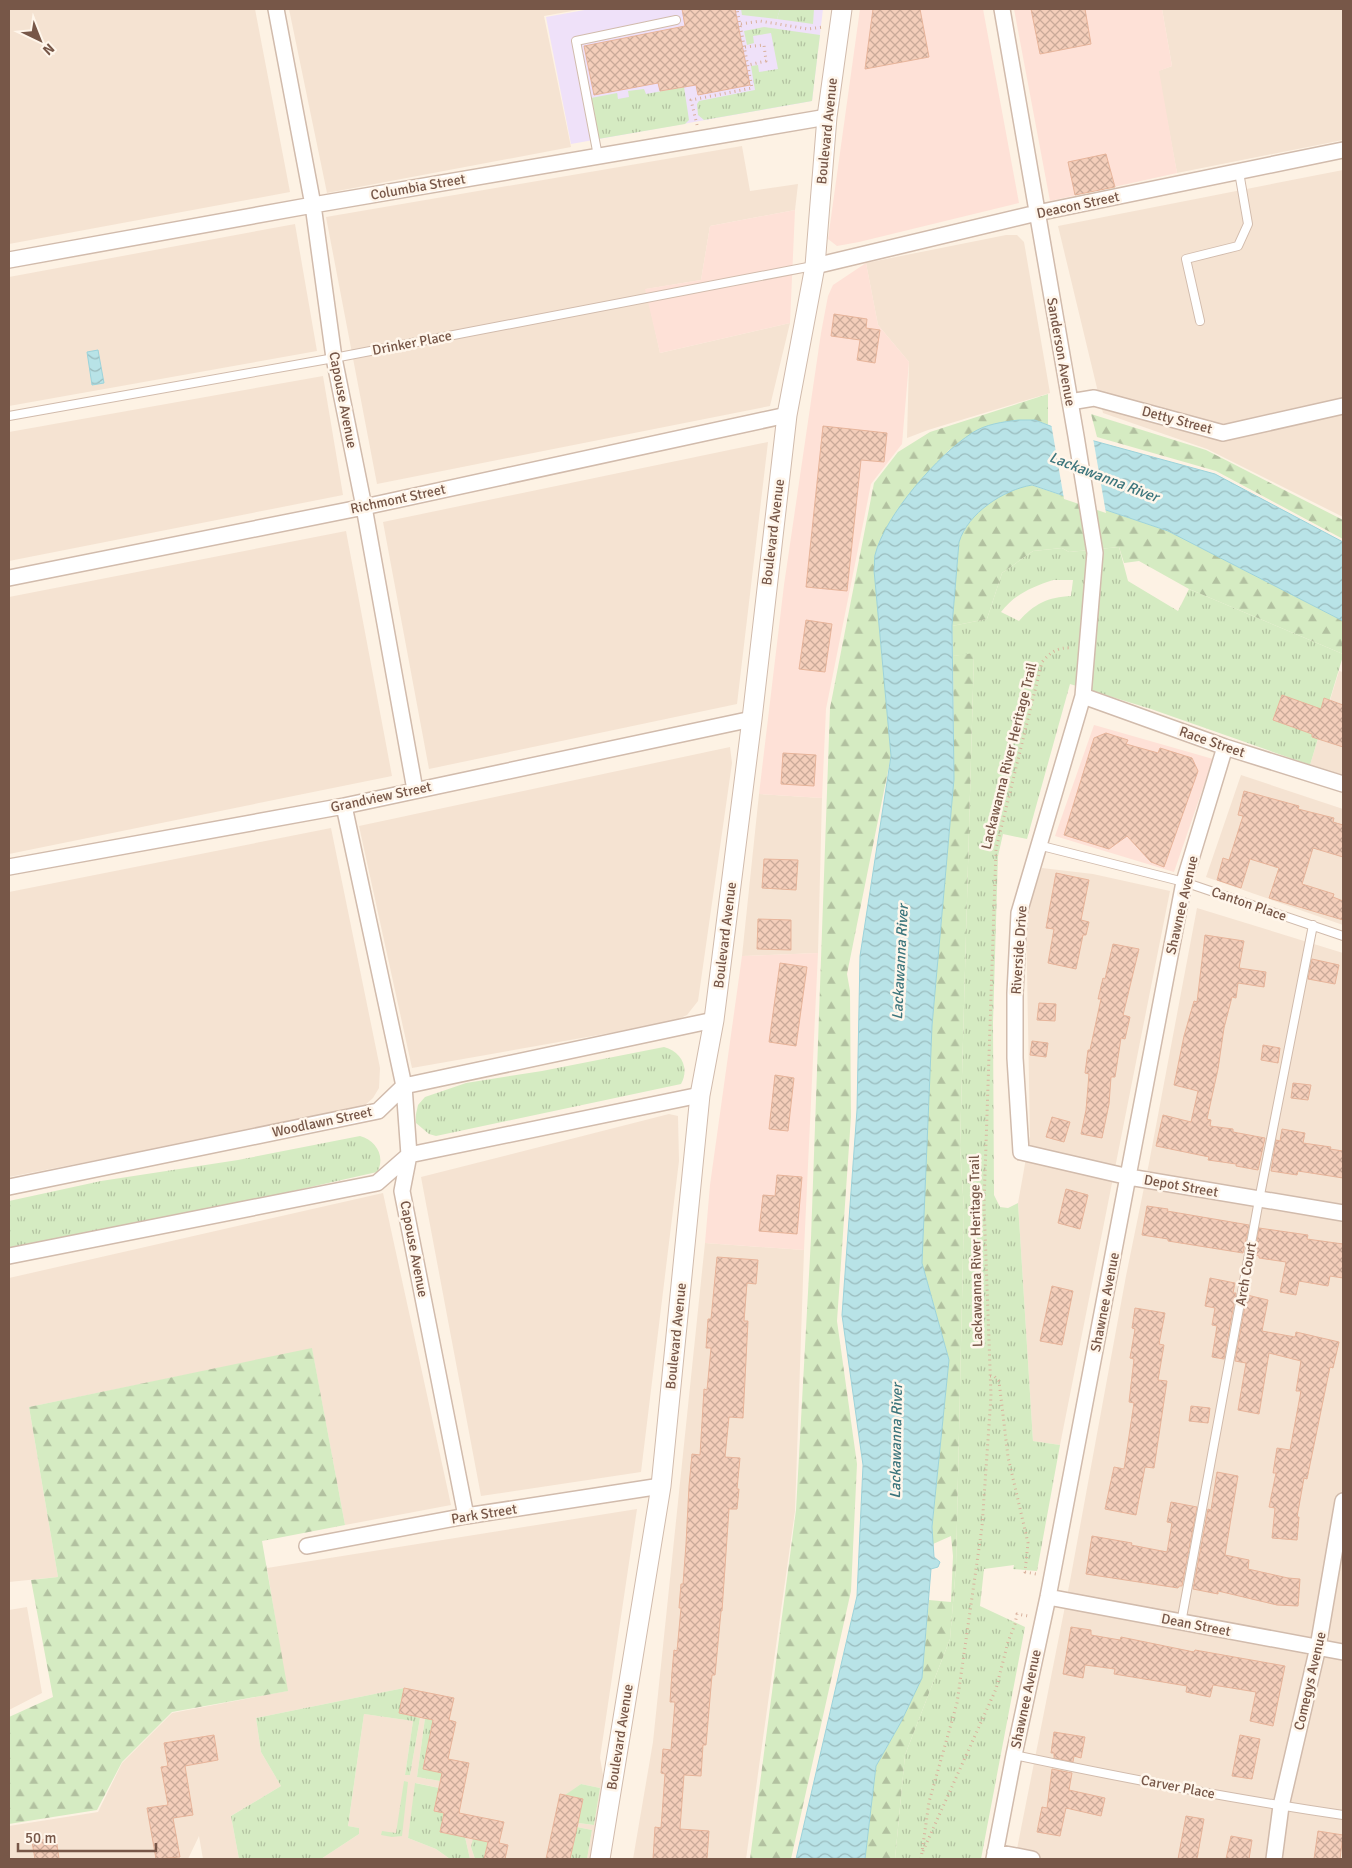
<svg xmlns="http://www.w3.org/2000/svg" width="1352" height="1868" font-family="Signika,sans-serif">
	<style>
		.residential { fill: #f5e3d2; fill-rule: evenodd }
		.commercial { fill: #fee1d7 }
		.education { fill: #efe1f9 }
		.grass { fill: url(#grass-tufts); fill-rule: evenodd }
		.forest { fill: url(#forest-firs) }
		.green { fill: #d5ebc2 }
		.water { fill: url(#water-waves); stroke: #9dd3da }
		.pier { fill: #fdf2e4 }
		.building { fill: url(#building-cross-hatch); stroke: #e7b49a }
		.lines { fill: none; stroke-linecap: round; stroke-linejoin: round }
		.service-casing { stroke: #d1bbac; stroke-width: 10 }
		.minor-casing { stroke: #d1bbac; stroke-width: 18 }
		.tertiary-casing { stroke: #d1bbac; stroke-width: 21 }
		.path { stroke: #d9b19d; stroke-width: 3; stroke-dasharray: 1 4; stroke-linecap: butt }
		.service { stroke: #fff; stroke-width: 8 }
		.minor { stroke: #fff; stroke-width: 15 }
		.tertiary { stroke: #fff; stroke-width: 19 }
		.labels { text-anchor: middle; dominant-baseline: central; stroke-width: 5; stroke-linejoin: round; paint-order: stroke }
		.street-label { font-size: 14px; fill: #775748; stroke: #fff6eb }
		.water-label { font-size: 15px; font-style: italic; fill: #3c757c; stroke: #fff6eb }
	</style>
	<defs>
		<pattern id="grass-tufts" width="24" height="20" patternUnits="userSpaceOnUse" patternTransform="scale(1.25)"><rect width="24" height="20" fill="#d5ebc2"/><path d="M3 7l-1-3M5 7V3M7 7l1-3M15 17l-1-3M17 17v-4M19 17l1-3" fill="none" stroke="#b2c1a0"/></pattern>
		<pattern id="forest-firs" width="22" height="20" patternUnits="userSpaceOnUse" patternTransform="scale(1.25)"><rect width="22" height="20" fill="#d5ebc2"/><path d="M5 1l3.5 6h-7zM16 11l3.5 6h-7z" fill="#b2c1a0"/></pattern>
		<pattern id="water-waves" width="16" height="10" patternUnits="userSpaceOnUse" patternTransform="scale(1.25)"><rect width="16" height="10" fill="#b8e3e7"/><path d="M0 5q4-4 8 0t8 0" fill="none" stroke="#9abbbd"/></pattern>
		<pattern id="building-cross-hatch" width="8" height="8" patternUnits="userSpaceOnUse" patternTransform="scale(1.25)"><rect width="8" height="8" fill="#f4ceba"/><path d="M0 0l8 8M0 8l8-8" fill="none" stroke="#caaa99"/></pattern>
	</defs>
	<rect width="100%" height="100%" fill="#fdf2e4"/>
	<path class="residential" d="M9 9H255L290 192 9 244Z
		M289 9H583L544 16 571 147 327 193Z
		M1162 9H1343V140L1177 173 1158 71 1172 66Z
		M742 146 750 191 798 184 795 210 710 226 701 280 646 289 660 353 790 323 770 406 377 484 326 217Z
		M1343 170V517L1207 449 1103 413 1058 226Z
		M295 224 317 351 9 406V277Z
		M1006 235H1017L1024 242 1050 393 928 430 907 438 909 362 878 325 866 263Z
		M323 376 343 495 9 561V432Z
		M768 442 737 704 429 769 383 522Z
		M346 531 392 776 9 854V597Z
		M1339 671 1343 672V775L1310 765Z
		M730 747 732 763 698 1001 687 1015 672 1022 412 1068 359 826Z
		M1241 775 1343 809V925L1206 877Z
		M759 794 822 798 818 953 742 956Z
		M331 828 380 1068 379 1088 373 1098 364 1106 354 1110 9 1177V892Z
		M1042 868 1093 874 1170 891 1060 1445 1033 1441 1018 1203 1030 1136 1026 914Z
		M1197 908 1343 953V1859H1015L1070 1581 1126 1276 1149 1163Z
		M669 1114 678 1116 679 1161 641 1472 481 1496 421 1177Z
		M383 1193 451 1505 345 1525 312 1349 29 1407 58 1577 9 1582V1278Z
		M705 1243 804 1250 795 1511 746 1859H633L653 1742Z
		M637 1509 600 1758 605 1786 592 1859H587L592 1830 577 1827 570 1859H484L488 1842 474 1839 471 1847 475 1859H470L465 1837 440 1832 444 1813 434 1811 439 1788 416 1783 408 1838 436 1849 450 1859H321L359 1834V1828L348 1826 364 1714 413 1721 405 1775H410L420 1718 399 1713 404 1688 256 1718 261 1752 281 1786 231 1816 239 1859H203L199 1836 188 1859H9V1826L98 1812 122 1763 172 1713 287 1691 267 1568ZM425 1718 433 1720 423 1769 442 1773 440 1781 417 1777ZM581 1784 600 1788 594 1825 578 1823 583 1799 566 1795Z
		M27 1607 42 1693 9 1710V1610Z"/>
	<path class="commercial" d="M860 9H983L1019 203 859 242 837 246 828 239Z
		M1014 9H1162L1172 66 1159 71 1177 173 1050 201Z
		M795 210 790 323 660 353 645 289 701 280 710 226Z
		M866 263 878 325 909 362 902 444 871 484 826 709 822 798 759 794 784 585 821 333 828 296 833 285Z
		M1094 725 1213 759 1174 872 1055 836Z
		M818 953 804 1250 705 1243 710 1185 742 956Z"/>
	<path class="education" d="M590 9H823L812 101 571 144 546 17Z"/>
	<path class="grass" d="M780 9H814L813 24 777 19Z
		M764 27 820 35 812 101 704 120 698 115 697 104 699 101 755 90 751 66 758 65 759 72 778 69 771 33 753 36 754 43 747 45 744 31Z
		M684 87 689 120 685 124 598 139 591 98 617 93 618 99 629 97 628 91 644 89 646 94Z
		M1119 547 1128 581 1178 611 1189 589 1343 654V656L1310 765 1151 709 1070 684 1027 839 1003 834 998 856 993 1023 994 1195 1000 1207 1008 1208 1018 1203 1033 1441 1060 1445 1037 1571 1013 1569 1014 1565 984 1569 980 1606 1025 1627 981 1859H895L905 1755 950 1639 956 1566 964 1211 960 1146 974 654 953 656 952 626 987 619 1002 573 1033 551 1062 548 1069 552ZM1053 580H1073L1071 596C1048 597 1034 604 1019 621L1001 612C1015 594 1032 587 1053 580Z
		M664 1047C681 1051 690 1068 681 1084L436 1136 429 1134 416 1123V1114L418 1105 425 1097 466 1083 542 1071Z
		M360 1136C376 1140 386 1157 377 1172L204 1211 9 1248V1201L101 1181 238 1160Z
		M404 1688 399 1713 420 1718 410 1775H405L413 1721 364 1714 348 1826 359 1828V1834L321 1859H239L231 1816 281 1786 261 1752 256 1718Z
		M425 1718 433 1720 423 1768 442 1773 440 1781 417 1777Z
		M404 1781 408 1782 402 1836 392 1837 381 1835 382 1831 396 1833Z
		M415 1783 439 1788 434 1811 444 1813 440 1832 465 1837 470 1859H450L436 1849 408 1838Z
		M581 1784 600 1788 594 1825 578 1823 583 1799 565 1795Z
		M577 1827 592 1830 587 1859H570Z
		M473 1839 488 1842 484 1859H475L471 1847Z"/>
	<path class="forest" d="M1048 394V425L1035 420 949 450 929 472 898 510 874 570 891 756 847 974 850 991 851 1117 837 1321 857 1464 851 1591 791 1859H750L796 1510 811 1238 830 708 874 483 898 452 930 432Z
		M1091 414 1206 450 1343 520V539L1216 471 1097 437Z
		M1031 485 1168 531 1343 621V654L1189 589 1139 561 1124 563 1119 547 1069 552 1062 548 1033 551 1002 573 987 619 952 626 959 542C968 513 1003 490 1031 485Z
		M974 653 960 1146 964 1211 956 1566 950 1639 905 1755 895 1859H865L876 1766 901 1722 922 1678 929 1600 951 1602 953 1556 951 1536 933 1544 932 1527 949 1360 922 1263 932 1026 954 779 953 656Z
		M312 1348 345 1525 262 1541 288 1691 172 1712 122 1762 97 1810 9 1824V1717L53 1697 31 1580 58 1577 29 1407Z"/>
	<path class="green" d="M741 9H780L777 19 742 15Z"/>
	<path class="water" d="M98 350 104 383 92 385 87 352Z
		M1019 420H1035L1076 436 1215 474 1343 542V621L1168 531 1032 485C1003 490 968 513 959 542L952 626 954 779 932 1026 922 1263 949 1360 932 1527 934 1557 940 1562 938 1567 931 1569 922 1678 901 1722 876 1766 865 1859H796L857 1596 863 1465 842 1315 857 1110 860 956 891 756 874 570C875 565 874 559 875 555 885 515 938 455 972 433 986 424 1002 422 1019 420Z"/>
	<path class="pier" d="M1051 423 1093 438 1106 513 1064 499Z"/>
	<path class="building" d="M682 9H735L750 85 698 95 696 85 660 91 658 83 594 95 584 46 685 26Z
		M873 9H920L929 57 865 69Z
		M1031 9H1085L1091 44 1040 54Z
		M1106 154 1115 187 1075 195 1068 162Z
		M834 314 867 319 866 328 880 330 875 363 857 360 860 340 831 336Z
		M823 426 887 433 884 462 861 460 847 591 806 587Z
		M806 620 832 624 825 672 799 669Z
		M1282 695 1321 709 1324 698 1343 705V747L1312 737V734L1273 720Z
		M1106 733 1128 740 1126 744 1158 753 1160 748 1192 758 1198 771 1164 867 1151 862 1127 836 1109 849 1064 835 1094 738Z
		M783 753 816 755 814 786 781 784Z
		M1244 791 1299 806 1298 809 1334 818 1333 822 1343 825V857L1313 848 1302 884 1334 894 1333 897 1343 901V920L1269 898 1279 868 1250 859 1241 888 1217 880 1223 858 1229 860 1243 816 1238 815Z
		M764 859 798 860 796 890 762 888Z
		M1056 873 1089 880 1081 920 1089 922 1086 935H1083L1076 969 1048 963 1054 929 1046 928Z
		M758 919 791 920V950L757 949Z
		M1205 935 1244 941 1239 968 1266 972 1264 987 1238 983 1236 998 1232 997 1224 1028 1218 1069 1207 1119 1211 1120 1210 1126 1233 1129V1132L1265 1138 1258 1170 1236 1166V1164L1208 1160 1209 1157 1156 1146 1163 1115 1191 1122 1198 1091 1174 1085 1184 1036 1194 1001 1197 1002Z
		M1113 944 1139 949 1123 1015 1130 1017 1125 1039 1121 1038 1115 1077H1111L1109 1104 1102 1138 1081 1134 1086 1110 1089 1074 1085 1073 1088 1050H1090L1101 999H1098L1103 978 1105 979Z
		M1312 959 1339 965 1335 984 1308 979Z
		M780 963 807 967 796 1046 769 1042Z
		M1039 1003 1056 1004 1055 1021 1037 1020Z
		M1032 1041 1048 1043 1046 1057 1030 1055Z
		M1263 1045 1280 1048 1278 1063 1261 1060Z
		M775 1075 794 1078 788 1131 769 1129Z
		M1293 1083 1311 1085 1308 1100 1291 1098Z
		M1052 1117 1070 1122 1064 1142 1046 1137Z
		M1282 1129 1305 1133 1303 1143 1331 1147 1330 1149 1343 1151V1178L1298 1171 1297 1175 1271 1171 1276 1140 1280 1141Z
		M777 1175 802 1177 797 1234 759 1231 763 1195 775 1196Z
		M1066 1189 1088 1195 1080 1229 1058 1223Z
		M1147 1206 1168 1209 1167 1211 1249 1225 1243 1253 1168 1241V1239L1142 1235Z
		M1259 1228 1308 1235 1307 1239 1343 1244V1278L1330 1276 1328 1286 1299 1281 1296 1295 1280 1292 1286 1262 1259 1258V1256L1255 1255Z
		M717 1257 758 1260 756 1284 747 1283 744 1321H748L743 1418 729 1417 725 1457 740 1458 737 1489H739L737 1509H729L722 1611H721L715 1675H712L706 1745H703L701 1776 684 1775 680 1829 709 1831 707 1859H653L655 1827 661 1828 665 1774 661 1773 663 1749 671 1750 675 1702H670L672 1672 674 1650 677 1651 681 1608H679L681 1584H683L686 1544 689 1486 692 1454 700 1455 704 1389 707 1390 711 1348H706L708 1319H711Z
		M1210 1278 1235 1283 1233 1293H1236L1224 1359 1212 1357 1217 1326 1212 1325 1215 1308 1205 1306Z
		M1052 1286 1073 1291 1062 1345 1040 1341Z
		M1247 1295 1268 1300 1262 1331 1295 1337 1296 1332 1339 1342 1333 1368 1330 1367 1307 1479 1304 1478 1297 1517H1299L1297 1540 1272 1538 1275 1508 1269 1507 1276 1473H1273L1277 1448 1290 1450 1301 1391H1296L1301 1361 1269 1353 1259 1414 1238 1410 1246 1363 1235 1361Z
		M1135 1308 1165 1313 1159 1344 1164 1345 1158 1380 1167 1381 1154 1468 1145 1467 1136 1515 1105 1509 1114 1467 1124 1469 1134 1403 1129 1402 1134 1359 1130 1358 1135 1329 1132 1328Z
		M1191 1406 1210 1408 1208 1423 1189 1421Z
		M1217 1472 1238 1476 1225 1555 1249 1560 1248 1569 1288 1578 1300 1579 1298 1606 1277 1605 1218 1591V1594L1193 1589 1208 1509 1211 1510Z
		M1171 1502 1197 1507 1182 1586H1179L1178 1588 1086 1574 1092 1536 1132 1543 1131 1545 1167 1552 1172 1523 1167 1522Z
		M1071 1627 1091 1630V1635L1120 1640 1121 1637 1194 1652 1195 1650 1285 1666 1273 1726 1250 1721 1256 1692 1213 1685 1210 1697 1186 1692 1187 1686 1114 1674 1115 1669 1085 1665 1083 1678 1063 1674Z
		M404 1688 454 1698 449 1720 456 1722 448 1759 469 1763 459 1813 504 1822 499 1843 508 1845 505 1859H484L488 1842 440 1832 444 1813 434 1811 442 1773 423 1769 433 1720 399 1713Z
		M1054 1732 1085 1737 1081 1758 1074 1756 1073 1762 1054 1758V1753H1051Z
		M214 1735 218 1760 185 1766 193 1815 173 1818 180 1857 156 1859 147 1808 168 1805 161 1767 168 1766 164 1743Z
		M1240 1735 1260 1739 1252 1779 1232 1776Z
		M1052 1769 1072 1773 1069 1790 1105 1798 1101 1816 1066 1808 1060 1836 1037 1832 1042 1807 1047 1808Z
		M560 1794 583 1799 578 1823 570 1859H546Z
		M1186 1816 1204 1819 1197 1859H1178Z
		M1318 1831 1343 1835 1340 1859H1314Z
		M1231 1836 1252 1840 1249 1859H1226Z
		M56 1837 59 1859H35L32 1842Z"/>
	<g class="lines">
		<defs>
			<path id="service" d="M598 156 576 41 676 20
				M1200 321 1186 259 1238 246 1248 224 1239 172
				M9 416 334 358 813 266
				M1038 845 1184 882 1343 936
				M1181 1623 1259 1200 1313 925
				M1014 1755C1123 1778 1233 1799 1343 1815"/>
			<path id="minor" d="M276 9 313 205 334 358 364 507 415 790
				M1002 9 1076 436 1095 553 1083 696 1019 913 1015 993V1058L1021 1152 1129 1177 1343 1213
				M9 260 313 205 827 117
				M815 266 1037 213 1343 150
				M1070 402 1094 398 1223 433 1343 406
				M9 578 364 507 787 415
				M1083 696 1225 747 1343 784
				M344 806 404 1086 409 1155 402 1191 466 1516
				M9 867 344 806 752 719
				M9 1187 378 1111 404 1086 714 1020
				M9 1256 377 1183 409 1155 700 1095
				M307 1546 466 1516 661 1486
				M1048 1597 1343 1652
				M995 1852 1032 1859
				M994 1859 1014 1755 1048 1597 1184 882 1225 747
				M1274 1859 1281 1806 1318 1647 1343 1501"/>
			<path id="tertiary" d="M600 1859 661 1486 700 1095 714 1020 752 719 787 415 815 266 827 117 842 9"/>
		</defs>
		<use href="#service" class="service-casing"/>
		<use href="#minor" class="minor-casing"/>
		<use href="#tertiary" class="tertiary-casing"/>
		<path class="path" d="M741 24 760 21 808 29 823 27
			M736 28 741 26
			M745 47 764 45 766 61 748 65
			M697 125 691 100 752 88 737 9
			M990 1376H994L999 1381 1008 1457 1028 1543 1025 1572 1036 1574
			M923 1851 996 1689 1008 1642 1015 1624 1017 1614 1028 1616
			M921 1859 929 1802 957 1703 982 1527 991 1396 984 1204 996 849 1042 662C1051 652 1057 647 1072 648"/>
		<use href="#service" class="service"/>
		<use href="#minor" class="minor"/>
		<use href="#tertiary" class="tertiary"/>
	</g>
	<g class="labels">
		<g class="street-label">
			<text transform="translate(827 131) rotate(-84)">Boulevard Avenue</text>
			<text transform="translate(418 187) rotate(-10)">Columbia Street</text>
			<text transform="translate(1078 205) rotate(-12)">Deacon Street</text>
			<text transform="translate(412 343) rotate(-11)">Drinker Place</text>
			<text transform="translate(1061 352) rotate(80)">Sanderson Avenue</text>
			<text transform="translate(343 400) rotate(79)">Capouse Avenue</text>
			<text transform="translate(1177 420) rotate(15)">Detty Street</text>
			<text transform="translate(398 499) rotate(-12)">Richmont Street</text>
			<text transform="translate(773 532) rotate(-83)">Boulevard Avenue</text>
			<text transform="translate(1212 742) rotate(19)">Race Street</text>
			<text transform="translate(1009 756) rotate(-76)">Lackawanna River Heritage Trail</text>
			<text transform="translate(381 797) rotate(-12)">Grandview Street</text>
			<text transform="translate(1249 904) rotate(19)">Canton Place</text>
			<text transform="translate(1182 905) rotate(-77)">Shawnee Avenue</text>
			<text transform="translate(725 935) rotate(-83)">Boulevard Avenue</text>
			<text transform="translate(1019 950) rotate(-86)">Riverside Drive</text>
			<text transform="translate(322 1122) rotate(-12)">Woodlawn Street</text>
			<text transform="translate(1181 1186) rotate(10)">Depot Street</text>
			<text transform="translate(414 1249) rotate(79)">Capouse Avenue</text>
			<text transform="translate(976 1251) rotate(-91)">Lackawanna River Heritage Trail</text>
			<text transform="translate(1246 1274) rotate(-80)">Arch Court</text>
			<text transform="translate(1105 1302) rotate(-79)">Shawnee Avenue</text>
			<text transform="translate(676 1336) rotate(-84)">Boulevard Avenue</text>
			<text transform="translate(484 1514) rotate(-9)">Park Street</text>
			<text transform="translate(1196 1625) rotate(11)">Dean Street</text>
			<text transform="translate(1310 1681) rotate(-77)">Comegys Avenue</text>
			<text transform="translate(1026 1699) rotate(-78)">Shawnee Avenue</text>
			<text transform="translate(620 1737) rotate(-81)">Boulevard Avenue</text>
			<text transform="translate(1178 1787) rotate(11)">Carver Place</text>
		</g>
		<g class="water-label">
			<text transform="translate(1104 477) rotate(21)">Lackawanna River</text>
			<text transform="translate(900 962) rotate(-87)">Lackawanna River</text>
			<text transform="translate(896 1441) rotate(-89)">Lackawanna River</text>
		</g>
	</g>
	<rect width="1352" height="1868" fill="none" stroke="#775748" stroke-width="20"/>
	<g transform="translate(40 40) rotate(137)" stroke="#fff6eb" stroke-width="4" paint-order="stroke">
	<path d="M0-4L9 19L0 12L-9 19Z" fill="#775748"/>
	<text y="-8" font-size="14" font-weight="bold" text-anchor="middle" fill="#775748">N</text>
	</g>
	<path d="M18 1843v8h138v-8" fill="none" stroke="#775748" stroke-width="2.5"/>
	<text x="25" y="1843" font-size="15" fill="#775748" stroke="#fff6eb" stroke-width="4" paint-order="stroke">50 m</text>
</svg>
